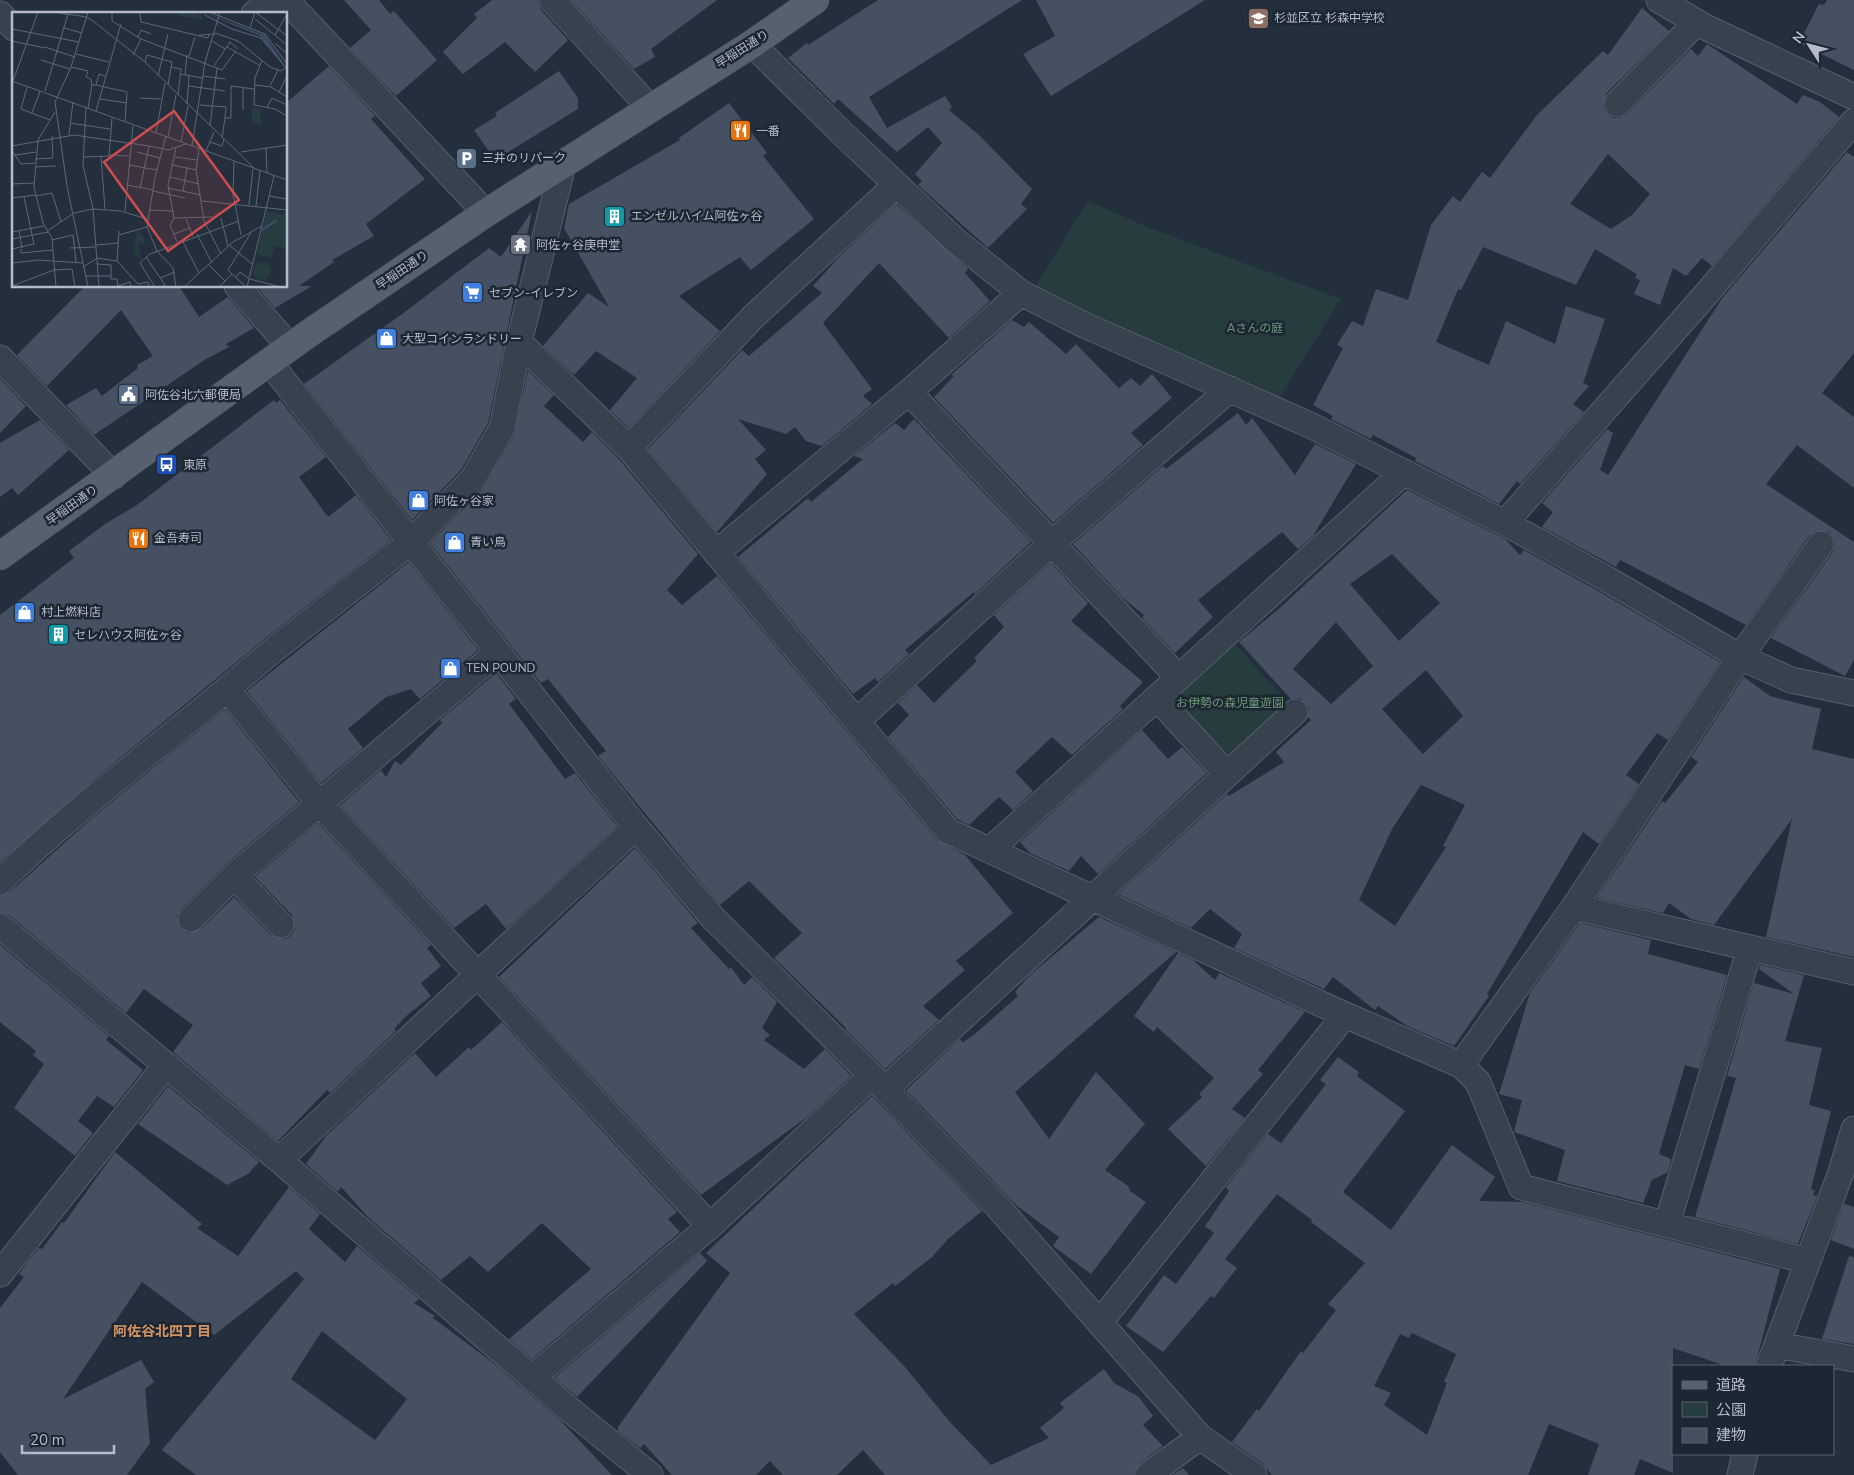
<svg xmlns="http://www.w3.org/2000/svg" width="1854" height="1475" font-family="'Nunito Sans','Noto Sans JP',sans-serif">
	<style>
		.green { fill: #263c3f }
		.building { fill: #455162; fill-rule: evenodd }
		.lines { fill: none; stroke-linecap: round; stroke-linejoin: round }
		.minor-casing { stroke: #565f6c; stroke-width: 27 }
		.primary-casing { stroke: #414a57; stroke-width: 29 }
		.minor { stroke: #38414e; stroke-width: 25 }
		.primary { stroke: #56606e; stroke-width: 28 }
		.labels { text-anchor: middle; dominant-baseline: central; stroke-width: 5; stroke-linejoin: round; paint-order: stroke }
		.poi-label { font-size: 12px; fill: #b4bcc9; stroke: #1d2633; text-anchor: start }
		.street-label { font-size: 12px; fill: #b4bcc9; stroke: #1d2633 }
		.park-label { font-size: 12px; fill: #6b9a76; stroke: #1d2633 }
		.neighbourhood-label { font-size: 14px; font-weight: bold; fill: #d59563; stroke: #1d2633 }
		.inset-river { fill: none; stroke: #394c67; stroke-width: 2.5 }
		.inset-road { fill: none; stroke: #5e6776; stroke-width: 1 }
		.view { fill: #ce4d50; fill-opacity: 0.15; stroke: #ce4d50; stroke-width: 2.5 }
		.inset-edge { fill: none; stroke: #b4bcc9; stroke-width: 2.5 }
	</style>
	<rect width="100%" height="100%" fill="#242f3e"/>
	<path class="green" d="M1088 201 1147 227 1341 299 1277 401 1033 290Z
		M1233 642 1291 706 1227 764 1169 700Z"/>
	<path class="building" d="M344 0H379L390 14 394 11 437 60 396 96 350 48 371 30Z
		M492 0H538L541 10 568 40 535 72 505 42 463 74 443 52 477 18 474 14Z
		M571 0H717L651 49 655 57 634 69Z
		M878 0H1022L869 97 887 128 945 96 952 107 949 110 978 134 1032 189 1021 204 1027 209 988 248 918 185 922 181 915 174 942 143 928 127 897 152 838 99 834 104 788 58 807 43 808 45Z
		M1036 0H1205L1051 96 1023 54 1055 36Z
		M1827 0H1854V70L1799 43 1819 4 1824 5Z
		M1642 8 1669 31 1606 94 1603 107 1607 114 1613 118H1620L1627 114 1691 49 1698 56 1707 44 1797 104 1803 95 1820 102 1839 117 1712 266 1702 258 1686 276 1673 268 1660 305 1634 294 1640 280 1635 278 1637 274 1595 249 1576 285 1483 247 1461 290 1458 289 1436 342 1489 365 1506 321 1555 344 1566 306 1605 319 1583 383 1589 386 1573 404 1584 412 1520 484 1517 481 1499 504 1415 461 1416 458 1373 435 1371 439 1331 419 1333 416 1313 405 1343 348 1337 345 1352 321 1363 326 1376 289 1408 300 1431 225 1453 196 1460 202 1482 172 1490 178 1537 115 1603 51 1608 55ZM1608 154 1650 194 1632 215 1611 229 1570 204Z
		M329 66 375 116 371 119 425 179 366 224 374 236 332 260 334 262 299 286H312L275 308 256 286H286V103Z
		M559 71 578 98V109L495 160 474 130 497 116 495 113Z
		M729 103 767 153 763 156 814 219 751 270 740 257 679 296 720 331 629 428 610 410 637 378 596 351 574 375 543 346 588 293 609 307 564 228 569 204 680 140 679 138Z
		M1847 152 1854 157V353L1822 393 1854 417V488L1797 445 1766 484 1854 542V660L1845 676 1771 638 1833 552 1835 546 1834 539 1829 532 1816 531 1809 536 1746 625 1620 560 1616 567 1542 527 1553 512 1542 503 1607 429 1613 433 1600 470 1608 475 1723 297Z
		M896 204 968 269 965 273 990 301 949 338 879 263 823 323 872 389 863 396 872 404 822 446 806 441 795 427 786 434 738 419 766 450 755 459 767 474 717 532 648 449 742 350 749 356 822 293 813 286 838 258Z
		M532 211 488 423 461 470 412 520 304 384 405 312 489 248 501 257Z
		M85 286H179L199 317 228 297 254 328 226 344 229 347 206 359 94 435 66 405 96 388 102 396 138 368 137 365 153 356 121 310 47 386 17 355Z
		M1012 320 1024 327 1029 322 1066 354 1076 344 1119 388 1131 378 1140 386 1152 374 1172 398 1131 433 1143 445 1053 523 934 397 954 376 951 375Z
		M528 371 554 395 544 406 583 442 592 432 618 458 698 554 667 590 682 605 717 576 937 840 965 855 1013 913 956 961 965 970 923 1006 939 1020 885 1069 845 1029 846 1028 774 958 802 933 749 881 720 905 598 756 606 751 548 679 541 683 430 543 483 489 514 435Z
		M0 379 26 406 0 433Z
		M274 400 276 403 280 400 326 457 299 477 328 517 356 495 391 540 262 641 103 772 0 862V615L74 558 69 551 105 524 137 505Z
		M1238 413 1246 425 1252 418 1295 475 1315 444 1356 464 1313 536 1298 549 1282 532 1198 600 1213 617 1175 653 1142 618 1144 615 1123 598 1073 544 1163 466 1166 469Z
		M914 419 1031 542 975 594 974 592 905 650 909 654 878 682 875 678 853 694 738 557 808 498 811 502 863 459 854 456 895 423 904 430Z
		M40 420 69 450 18 495 12 488 0 497V443Z
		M1407 490 1505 539 1520 555 1524 550 1600 592 1720 662 1668 740 1657 733 1626 775 1639 784 1599 844 1583 832 1487 994 1489 996 1454 1046 1407 1026 1378 1006 1375 1010 1333 977 1324 989 1234 948 1242 934 1210 909 1191 928 1118 894 1227 794 1229 796 1284 762 1276 752 1311 720 1308 717 1309 708 1300 698 1291 699 1239 642 1281 607ZM1392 554 1440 603 1399 641 1350 584ZM1336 622 1373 666 1331 704 1293 669ZM1426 670 1463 716 1423 754 1382 709ZM1421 785 1465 805 1443 846 1446 847 1395 926 1359 900 1392 829Z
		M409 562 478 650 420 699 411 689 386 697 348 729 363 748 321 783 247 691Z
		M1051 563 1088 603 1071 621 1143 682 1120 706 1123 709 1072 755 1052 737 1015 772 1033 791 1013 810 999 797 969 825 957 819 888 737 909 715 898 703 917 685 934 703 977 661 974 658 1004 627 994 615Z
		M496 673 516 699 509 704 565 779 575 773 617 826 506 929 486 904 454 928 340 805 381 770 386 777 395 761 401 765 442 723 440 720Z
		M1744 677 1770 696 1821 709 1812 749 1854 759V957L1766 937 1792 819 1714 925 1691 919 1669 903 1663 913 1597 898 1662 801 1665 803 1698 762 1691 757Z
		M225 709 299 802 225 865 181 909 177 916 181 929 188 933 201 929 234 897 271 935 284 939 291 936 295 929 292 915 255 877 318 823 431 945 427 948 441 966 421 983 431 996 405 1017 394 1029 396 1031 330 1093 327 1090 278 1141 173 1052 193 1025 144 989 126 1013 9 915 0 912V896L10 892 92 818Z
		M1142 730 1168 759 1182 747 1207 773 1098 874 1081 856 1069 871 1030 853 1020 842Z
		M635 848 698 923 691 928 729 969 731 967 744 985 752 977 777 1002 762 1028 770 1035 764 1040 804 1069 825 1049 851 1076 807 1117 701 1195 499 977Z
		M1099 917 1176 952 1015 1092 1049 1139 1096 1072 1145 1124 1105 1170 1128 1186 1130 1191 1146 1202 1091 1274 1053 1246 1059 1237 1016 1205 906 1090 960 1039 963 1042 975 1034 1018 996 1015 992 1030 975Z
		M1580 923 1651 940 1648 954 1727 975 1699 1069 1685 1065 1659 1154 1671 1159 1668 1172 1652 1180 1643 1203 1557 1181 1565 1150 1514 1132 1522 1100 1499 1094 1530 993Z
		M0 945 109 1036 106 1040 143 1070 114 1107 97 1096 78 1121 93 1133 75 1156 14 1108 44 1064 33 1055 36 1051 0 1022Z
		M1178 953 1193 960 1215 980 1219 973 1305 1012 1258 1070 1263 1074 1232 1109 1245 1118 1206 1166 1168 1129 1202 1097 1199 1094 1214 1078 1157 1027 1154 1032 1134 1016Z
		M1760 965 1804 975 1785 1041 1822 1048 1809 1105 1831 1111 1811 1189 1815 1190 1813 1195 1817 1196 1798 1244 1695 1217 1736 1078 1727 1076 1754 983 1794 994 1759 969Z
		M502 1022 677 1212 668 1219 680 1232 532 1359 509 1339 591 1269 542 1223 488 1272 470 1256 441 1280 369 1218 341 1187 338 1192 306 1164 326 1136 415 1053 436 1077 469 1047 471 1050Z
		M1338 1057 1359 1072 1357 1076 1405 1111 1343 1192 1391 1230 1452 1145 1495 1177 1479 1201 1523 1202 1780 1269 1755 1366H1726L1673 1348V1473L1640 1459 1634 1475H1588L1599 1444 1549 1424 1528 1475H1272L1262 1463 1232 1442 1257 1409 1259 1411 1301 1351 1303 1353 1336 1310 1328 1304 1365 1263 1311 1222 1312 1220 1277 1194 1225 1259 1237 1268 1214 1298 1211 1296 1163 1352 1126 1326 1164 1275 1176 1284 1214 1233 1205 1226 1229 1191 1226 1187 1268 1134 1281 1143 1326 1084 1320 1080ZM1412 1333 1456 1354 1444 1382 1447 1383 1427 1435 1384 1405 1391 1393 1374 1386 1400 1334 1409 1338Z
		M168 1086 259 1162 248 1174 227 1185 138 1124Z
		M872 1096 982 1211 948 1239 932 1257 895 1286 893 1283 854 1314 905 1367 949 1421 991 1465 1049 1438 1040 1428 1064 1408 1060 1403 1104 1369 1114 1383 1139 1397 1153 1416 1143 1425 1163 1446 1139 1464 1134 1475H885L863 1450 837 1475H783L770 1461 756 1475H672L644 1444 640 1448 618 1431V1427L730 1273 706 1253Z
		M115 1152 202 1224 197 1228 238 1256 289 1187 320 1214 309 1229 345 1262 357 1246 419 1299 414 1303 435 1316 433 1318 492 1362 560 1420 612 1475H196L162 1450 304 1279 296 1271 214 1335 142 1282 63 1399 141 1360 154 1382 145 1389 150 1443 127 1475H18L0 1452V1308L24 1277 19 1274 28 1261 39 1248 42 1249 62 1222 64 1223ZM322 1331 407 1399 375 1440 291 1379Z
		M1844 1204 1854 1207V1249L1831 1240Z
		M700 1253 707 1261 577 1397 554 1378Z
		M1849 1256 1854 1257V1344L1822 1339Z
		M1183 1468 1189 1475H1172Z"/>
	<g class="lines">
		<defs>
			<path id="minor" d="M286 0 486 213
				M552 0 650 108
				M1659 0 1705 27 1854 97
				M0 14 14 28
				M254 14 270 0
				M752 44 844 135 956 241 1021 293 1082 324 1312 426 1505 523 1607 579 1740 657 1791 680 1854 693
				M1617 104 1697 22
				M237 286 290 347
				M519 342 629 448 948 831 1345 1015 1461 1065 1478 1082 1521 1187 1808 1261
				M0 358 114 476
				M269 362 636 827 713 918 885 1089 998 1207 1200 1437 1254 1475
				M909 392 1179 678
				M629 448 754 316 896 185
				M1505 523 1701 300 1854 121
				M716 553 909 392 1021 293
				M227 689 271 652 411 542 473 479 502 428 519 342 563 165
				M1157 698 1227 774
				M857 721 1052 543 1230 389
				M990 850 1404 472
				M234 876 281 925
				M0 882C71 812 151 753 227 689L319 803 710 1226
				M1574 907 1854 972
				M191 919 234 876 498 652
				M0 926 279 1160 564 1405 650 1475
				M1461 1065 1574 907 1740 657 1821 544
				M885 1089 1295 712
				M279 1160 636 827
				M1667 1224 1750 948
				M0 1274 166 1065
				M1100 1322 1345 1015
				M1777 1345 1854 1359
				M1769 1366 1841 1172 1854 1129
				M532 1378 710 1226 872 1076
				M1148 1475 1200 1437
				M1740 1475 1745 1454"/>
			<path id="primary" d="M0 556 308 334 486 213 752 44 815 0"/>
		</defs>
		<use href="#minor" class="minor-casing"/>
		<use href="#primary" class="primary-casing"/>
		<use href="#minor" class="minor"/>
		<use href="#primary" class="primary"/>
	</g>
	<defs>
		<symbol id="school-square" viewBox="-11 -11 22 22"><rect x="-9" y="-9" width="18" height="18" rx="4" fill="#8d6e63" stroke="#1d2633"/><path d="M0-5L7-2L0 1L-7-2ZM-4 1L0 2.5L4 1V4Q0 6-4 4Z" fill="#fff"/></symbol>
		<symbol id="restaurant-square" viewBox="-11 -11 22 22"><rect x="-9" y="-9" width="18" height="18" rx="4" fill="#e8710a" stroke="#1d2633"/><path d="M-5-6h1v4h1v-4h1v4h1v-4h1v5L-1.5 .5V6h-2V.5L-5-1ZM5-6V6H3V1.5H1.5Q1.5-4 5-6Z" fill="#fff"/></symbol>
		<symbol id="parking-square" viewBox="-11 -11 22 22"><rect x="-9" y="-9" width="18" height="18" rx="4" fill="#5c6f8a" stroke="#1d2633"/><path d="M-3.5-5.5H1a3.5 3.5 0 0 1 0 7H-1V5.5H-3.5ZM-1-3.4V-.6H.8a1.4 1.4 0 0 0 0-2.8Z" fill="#fff"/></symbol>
		<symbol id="building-square" viewBox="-11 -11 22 22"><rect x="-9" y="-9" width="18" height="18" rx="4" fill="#0f9aa8" stroke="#1d2633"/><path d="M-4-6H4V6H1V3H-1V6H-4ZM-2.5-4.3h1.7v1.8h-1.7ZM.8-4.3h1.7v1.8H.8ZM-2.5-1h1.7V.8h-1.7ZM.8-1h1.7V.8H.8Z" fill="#fff"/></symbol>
		<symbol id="temple-square" viewBox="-11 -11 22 22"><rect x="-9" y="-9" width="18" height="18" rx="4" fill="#6b7280" stroke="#1d2633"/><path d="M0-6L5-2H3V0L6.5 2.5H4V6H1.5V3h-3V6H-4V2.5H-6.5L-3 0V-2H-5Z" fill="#fff"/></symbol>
		<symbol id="supermarket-square" viewBox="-11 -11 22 22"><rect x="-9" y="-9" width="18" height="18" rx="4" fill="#3f7fe0" stroke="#1d2633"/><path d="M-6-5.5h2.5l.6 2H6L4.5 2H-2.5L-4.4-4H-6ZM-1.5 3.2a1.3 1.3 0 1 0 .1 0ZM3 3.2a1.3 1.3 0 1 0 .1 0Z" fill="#fff"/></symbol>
		<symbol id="shop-square" viewBox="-11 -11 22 22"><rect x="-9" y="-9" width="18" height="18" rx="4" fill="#3f7fe0" stroke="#1d2633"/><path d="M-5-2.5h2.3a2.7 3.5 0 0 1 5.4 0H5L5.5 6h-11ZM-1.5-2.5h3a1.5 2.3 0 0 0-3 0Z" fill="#fff"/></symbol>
		<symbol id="civic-square" viewBox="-11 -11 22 22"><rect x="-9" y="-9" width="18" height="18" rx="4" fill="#5c6f8a" stroke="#1d2633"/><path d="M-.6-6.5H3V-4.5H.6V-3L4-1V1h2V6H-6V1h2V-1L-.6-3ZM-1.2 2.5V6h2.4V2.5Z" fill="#fff"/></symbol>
		<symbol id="bus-square" viewBox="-11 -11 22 22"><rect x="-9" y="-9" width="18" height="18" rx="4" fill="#1a4fb4" stroke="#1d2633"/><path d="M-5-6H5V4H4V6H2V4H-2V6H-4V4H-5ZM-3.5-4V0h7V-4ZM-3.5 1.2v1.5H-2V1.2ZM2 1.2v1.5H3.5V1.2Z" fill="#fff"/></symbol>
	</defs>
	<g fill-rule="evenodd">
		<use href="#school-square" x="1246" y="6" width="25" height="25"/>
		<use href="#restaurant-square" x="728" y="118" width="25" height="25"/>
		<use href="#parking-square" x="454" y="146" width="25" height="25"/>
		<use href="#building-square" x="602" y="204" width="25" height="25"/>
		<use href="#temple-square" x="508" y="232" width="25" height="25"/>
		<use href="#supermarket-square" x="460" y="280" width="25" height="25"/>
		<use href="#shop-square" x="374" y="326" width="25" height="25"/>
		<use href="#civic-square" x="116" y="382" width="25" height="25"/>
		<use href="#bus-square" x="154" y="452" width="25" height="25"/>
		<use href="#shop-square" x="406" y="488" width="25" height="25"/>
		<use href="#restaurant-square" x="126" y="526" width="25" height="25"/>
		<use href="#shop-square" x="442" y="530" width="25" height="25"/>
		<use href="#shop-square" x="12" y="600" width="25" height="25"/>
		<use href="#building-square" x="46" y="622" width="25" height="25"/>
		<use href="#shop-square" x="438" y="656" width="25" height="25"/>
	</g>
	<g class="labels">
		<g class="poi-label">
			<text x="1274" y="18">杉並区立 杉森中学校</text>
			<text x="756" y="131">一番</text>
			<text x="482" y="158">三井のリパーク</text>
			<text x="631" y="216">エンゼルハイム阿佐ヶ谷</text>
			<text x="536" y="245">阿佐ヶ谷庚申堂</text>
			<text x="489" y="293">セブン-イレブン</text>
			<text x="402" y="339">大型コインランドリー</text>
			<text x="145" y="395">阿佐谷北六郵便局</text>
			<text x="183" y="465">東原</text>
			<text x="434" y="501">阿佐ヶ谷家</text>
			<text x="154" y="538">金吾寿司</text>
			<text x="470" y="542">青い鳥</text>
			<text x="41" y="612">村上燃料店</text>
			<text x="74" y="635">セレハウス阿佐ヶ谷</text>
			<text x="466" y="668">TEN POUND</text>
		</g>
		<g class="street-label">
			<text transform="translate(742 49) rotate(-32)">早稲田通り</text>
			<text transform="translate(402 270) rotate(-34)">早稲田通り</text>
			<text transform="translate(72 505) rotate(-35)">早稲田通り</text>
		</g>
		<g class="park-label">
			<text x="1255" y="328">Aさんの庭</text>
			<text x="1230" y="703">お伊勢の森児童遊園</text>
		</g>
		<g class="neighbourhood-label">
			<text x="162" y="1331">阿佐谷北四丁目</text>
		</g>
	</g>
	<g transform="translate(12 12)">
		<rect width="275" height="275" fill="#242f3e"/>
		<path d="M167 0H184L190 4V7L166 4ZM240 96 249 97V112L240 111ZM255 199 272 203 273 199 275 203V237L263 234 259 246 244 242ZM125 219 133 227V231L125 232 130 248 122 241ZM241 259a9 9 0 1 1 18 0a9 9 0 1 1-18 0Z" fill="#263c3f"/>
		<path d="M190 0 253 23 275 57 248 24Z" fill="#394c67"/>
		<path class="inset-river" d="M250 218 265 208"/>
		<path class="inset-road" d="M41 0 75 5 81 9 133 50 242 156M100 0V9L129 27 210 58 223 40M128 0 129 10 196 26 197 22M197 0 253 22 275 52M243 0 275 24M193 3 220 17 249 26 275 57M243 7 275 33M52 16 70 21M238 16 243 0M0 17 67 30M203 21 226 29 258 55 269 59 273 56M187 23 203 22M263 23 275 2M126 25 129 18 139 22M0 29 33 36M200 29 213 37M263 31 275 42M33 35 63 45M215 35 247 53M64 42 97 50M121 43 129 27M177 44 183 25M29 48 58 57M250 48 243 66 242 93 263 97 275 104M133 50 135 43 160 50 156 73M202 54 218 30 226 37M59 55 76 59 74 65 79 67 80 73H84L87 62 93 64M159 55 169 57 166 83M168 62 191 66M173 63 175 43M146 64 156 22M191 64 213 67M0 69 275 168M1 69 26 0M84 73 115 80 113 109M243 73 259 75 275 85M177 74 213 79M258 74 266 58M15 75 9 97 38 108M33 79 56 2M267 80 275 64M128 86 149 87M88 87 115 91M175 92 177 64M188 93 214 95 213 106M74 95 71 153 81 197 87 275M255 95 260 86 275 93M76 96 80 73M231 98V76M84 99 109 12M43 100 26 128 22 175 31 211 40 226 44 275M20 101 28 79M58 111 98 117M198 114 205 56M144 121 153 71M57 123 61 90M154 124 143 165 135 215 145 239 161 256 164 275M156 125 164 83M210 126 213 106H219V74L242 77M169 130 176 94M198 130 210 134 212 127M0 134 62 123 137 134 128 176M137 134 156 138 174 132M180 134 193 50 208 0M254 135 255 161M164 136 156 173 162 206 158 213 165 230M187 137 184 158 192 209 209 242M0 139 9 152 23 151M194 139 202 120M125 140 148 146M229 140 275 133M3 143 24 140M97 143 117 144M71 145 97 144 100 106M89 145 93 197M163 145 185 148M23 147 41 146 40 124M222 150 221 182 229 223M117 153 145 158M161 153 184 158M23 155 44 154M158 165 187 172M0 172 22 171M115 173 141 178M156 176 189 183M141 179 173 186M171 179 175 156M23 184 40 181 49 210M257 184 275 187M0 186 23 183M190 189 275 198M237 193 241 157M244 194 248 159M137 198 161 199M113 199 121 114M162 206 200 205M209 206 216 234M174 207 181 224M7 219 10 236M35 219 62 201 81 197 109 199 135 207M0 220 32 214M162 222 178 216M185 222 200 251M107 223 135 215M0 227 36 220M40 228 61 223 64 250M170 228 187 261M84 233 107 231M217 233 240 252M58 236 83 235M0 237 22 232 12 185M9 237V241L41 238M134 245 153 273 150 275M84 246 105 249 126 272 136 270 137 275M105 249 107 219M0 251 26 248 71 251M85 252 99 253V267H105L106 274 118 270 119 275M197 253 213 269M71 255 84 247M73 264H99M224 265 228 260 237 267M148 266 163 260M238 267 269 275M0 274 42 258 60 257 63 275M76 275 55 174 43 90 59 55 76 0M143 275 128 251 138 242 227 209M172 275 221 230 250 214M207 275 220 262M234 275 216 258 239 221M235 275 262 164"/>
		<path class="view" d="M162 99 227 188 156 239 92 150Z"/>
		<rect width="275" height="275" class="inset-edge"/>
	</g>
	<rect x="1672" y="1365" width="162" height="90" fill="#1d2633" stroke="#59626f"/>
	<rect x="1682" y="1381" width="25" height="8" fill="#56606e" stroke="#59626f"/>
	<text x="1716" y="1390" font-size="15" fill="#b4bcc9">道路</text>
	<rect x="1682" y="1402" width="25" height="15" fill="#263c3f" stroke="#59626f"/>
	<text x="1716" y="1415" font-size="15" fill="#b4bcc9">公園</text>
	<rect x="1682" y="1428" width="25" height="15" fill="#455162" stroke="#59626f"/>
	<text x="1716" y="1440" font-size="15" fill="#b4bcc9">建物</text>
	<g transform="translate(1809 45) rotate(306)" stroke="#1d2633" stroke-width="4" paint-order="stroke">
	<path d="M0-4L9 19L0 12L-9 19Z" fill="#b4bcc9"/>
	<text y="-8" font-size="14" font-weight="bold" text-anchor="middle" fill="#b4bcc9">N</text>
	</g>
	<path d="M22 1445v8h92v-8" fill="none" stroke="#b4bcc9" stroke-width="2.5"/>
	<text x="30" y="1445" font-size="15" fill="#b4bcc9" stroke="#1d2633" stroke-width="4" paint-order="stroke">20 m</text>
</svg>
